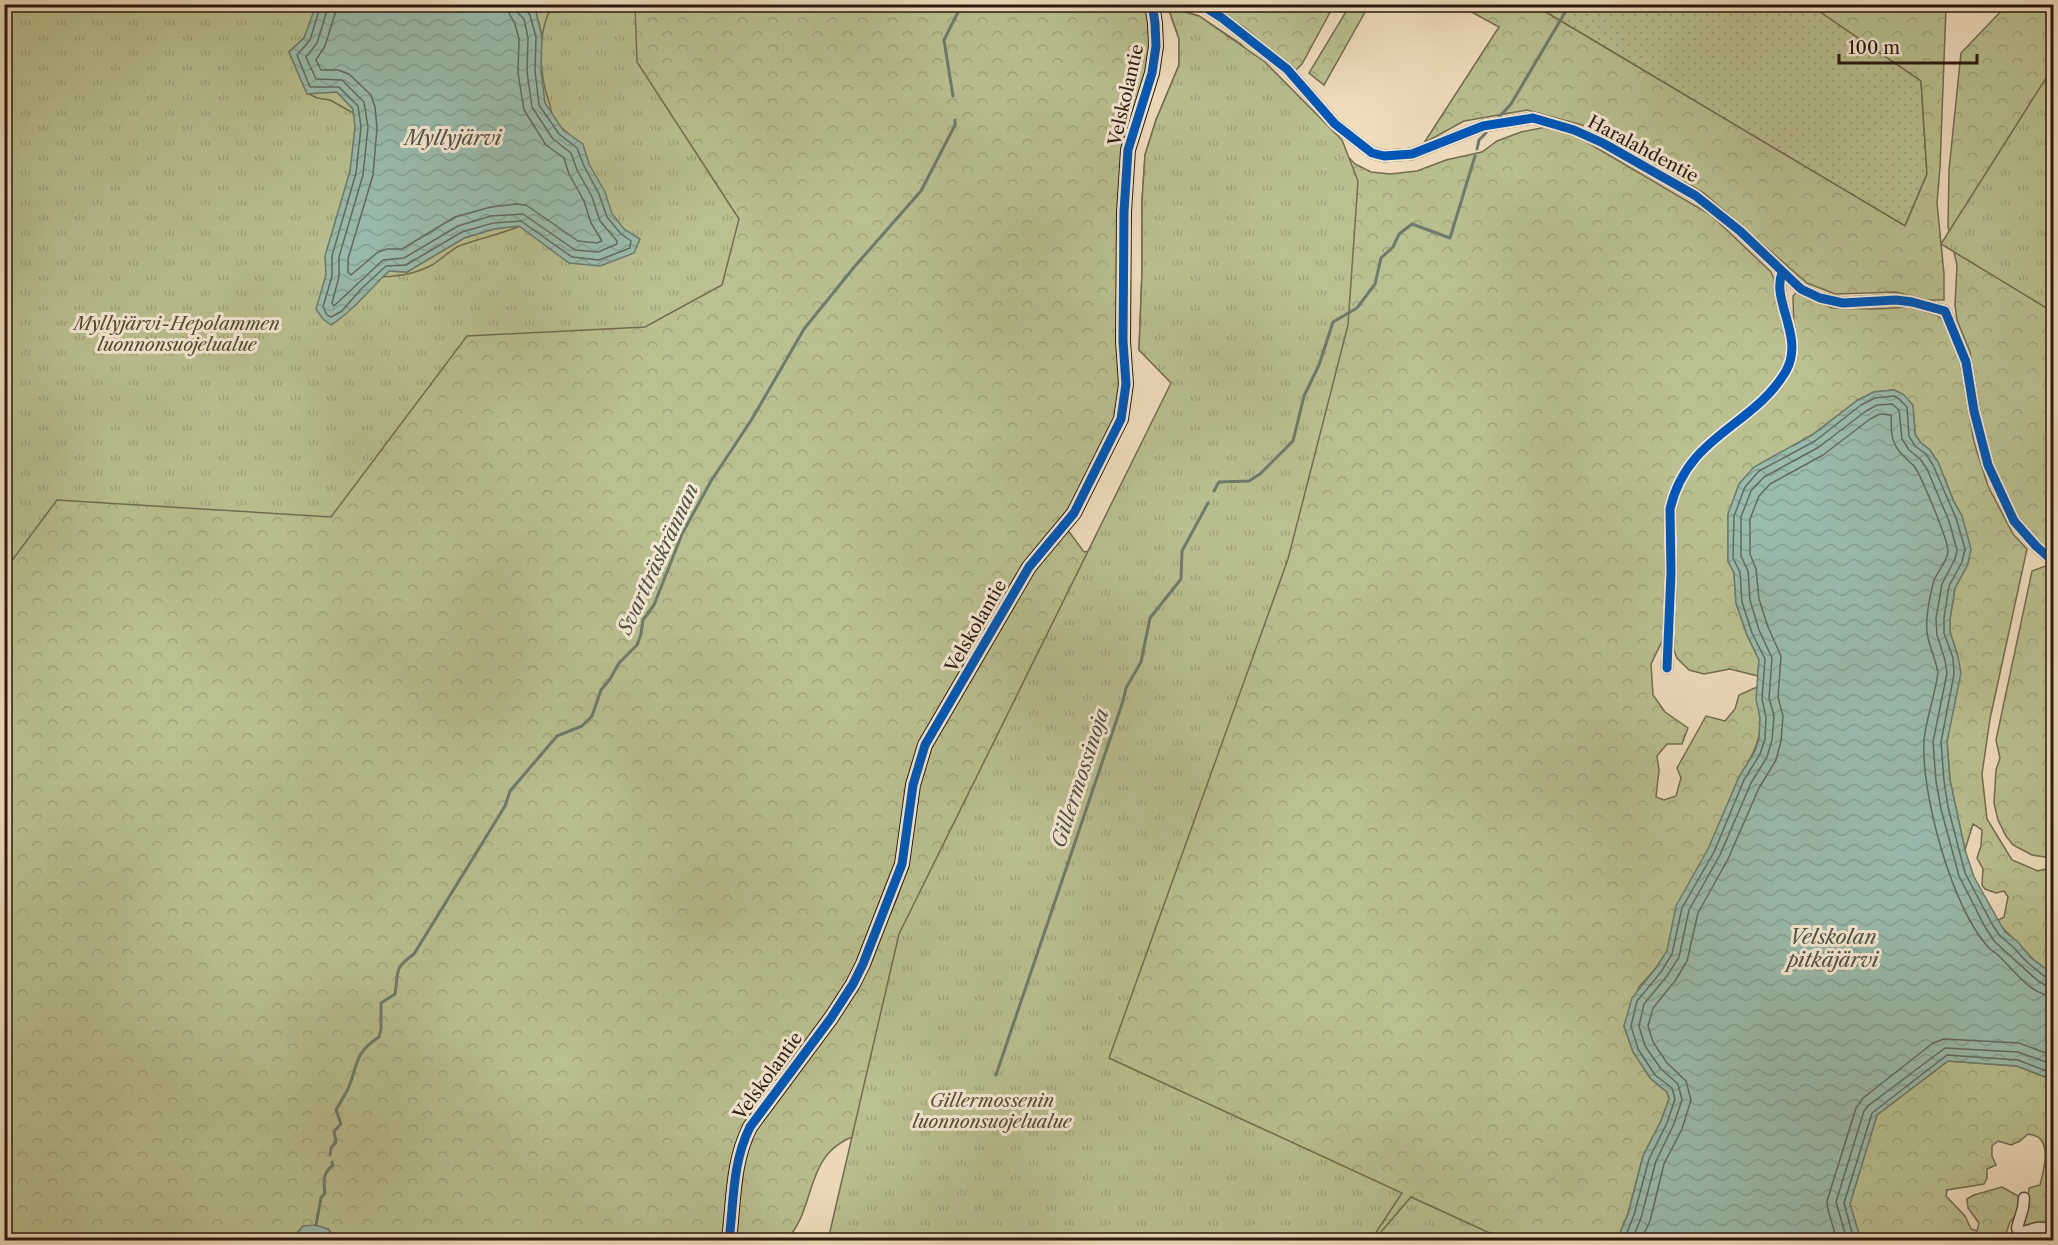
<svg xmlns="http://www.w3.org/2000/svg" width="2058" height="1245" font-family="'Libre Caslon Text',serif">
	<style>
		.grass { fill: url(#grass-dots); stroke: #726c50; stroke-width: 1.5 }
		.forest { fill: url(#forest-crowns); stroke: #726c50; stroke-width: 1.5 }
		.park { fill: url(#park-tufts); stroke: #726c50; stroke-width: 1.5 }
		.water { fill: url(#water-waves); stroke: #6d7b6e; stroke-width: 1.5 }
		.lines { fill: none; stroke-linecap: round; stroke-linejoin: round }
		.shore { stroke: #626a5e; stroke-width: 1.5 }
		.stream { stroke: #6d7b6e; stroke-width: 3 }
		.street-casing { stroke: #5a4a3b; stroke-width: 13 }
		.secondary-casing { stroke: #291910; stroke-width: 16 }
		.street { stroke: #f5e9d4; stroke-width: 10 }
		.secondary { stroke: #f5e9d4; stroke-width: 14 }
		.cycleway-casing { stroke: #f5e9d4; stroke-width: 13 }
		.cycleway { stroke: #0057b8; stroke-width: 9 }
		.labels { text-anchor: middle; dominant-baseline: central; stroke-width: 6; stroke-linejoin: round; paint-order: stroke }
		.street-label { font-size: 18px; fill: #291910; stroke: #f5e9d4 }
		.park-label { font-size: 18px; font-style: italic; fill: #544b36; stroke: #f5e9d4 }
		.water-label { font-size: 20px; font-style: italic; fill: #515247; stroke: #f5e9d4 }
	</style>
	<defs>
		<pattern id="grass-dots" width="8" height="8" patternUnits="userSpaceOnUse" patternTransform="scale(1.5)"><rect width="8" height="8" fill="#bac090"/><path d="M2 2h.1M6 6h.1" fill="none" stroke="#a0a47b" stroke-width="1.8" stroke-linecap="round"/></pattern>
		<pattern id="forest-crowns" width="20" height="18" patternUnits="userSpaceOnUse" patternTransform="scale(1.5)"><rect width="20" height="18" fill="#bac090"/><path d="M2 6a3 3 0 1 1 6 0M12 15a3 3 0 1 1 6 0" fill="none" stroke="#a0a47b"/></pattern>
		<pattern id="park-tufts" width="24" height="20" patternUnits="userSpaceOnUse" patternTransform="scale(1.5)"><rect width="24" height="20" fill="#bac090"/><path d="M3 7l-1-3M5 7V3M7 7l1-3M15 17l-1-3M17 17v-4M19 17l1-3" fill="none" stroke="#a0a47b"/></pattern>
		<pattern id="water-waves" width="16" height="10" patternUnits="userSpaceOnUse" patternTransform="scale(1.5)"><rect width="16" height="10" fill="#9abcac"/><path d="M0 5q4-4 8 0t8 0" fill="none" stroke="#85a193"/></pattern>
	</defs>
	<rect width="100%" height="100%" fill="#efddbd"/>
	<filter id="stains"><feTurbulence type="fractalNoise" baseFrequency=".00333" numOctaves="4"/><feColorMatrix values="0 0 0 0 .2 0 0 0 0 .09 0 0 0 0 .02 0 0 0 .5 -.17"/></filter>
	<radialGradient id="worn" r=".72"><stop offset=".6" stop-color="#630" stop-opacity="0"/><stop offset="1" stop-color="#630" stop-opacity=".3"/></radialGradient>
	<path class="grass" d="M1534 5H1810L1921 81 1927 174 1905 226Z"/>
	<path class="forest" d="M5 5H316L337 92 353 109 365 294 389 271 407 272 464 238 494 229 519 226 539 240 583 144C568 133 553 121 545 103 533 73 554 29 528 5H1146L1151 45 1147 72 1126 136 1121 384 1117 418 1079 493 921 743 898 863 859 962 827 1015 745 1124 724 1240H337L328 1229 303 1226 291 1240H5Z
		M1206 5H1334L1302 64 1296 70 1244 27Z
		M1350 5H1369L1324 85 1309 73Z
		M1459 5H1534L1905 226 1927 174 1921 81 1810 5H1944L1946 8 1940 167 1937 203 1944 274V300H1926L1896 292 1835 294 1807 283 1704 193 1597 129 1527 110 1464 121 1424 143 1499 27Z
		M2007 5H2053V556L2039 544 2012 509 1996 471 1983 430 1970 352 1957 320 1955 305 1957 265 1948 227 1949 170 1961 53Z
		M1168 7 1199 16 1241 44 1355 164 1371 172 1390 174 1417 171 1446 160 1482 152 1497 141 1521 132 1546 127 1578 137 1711 215 1771 272C1780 291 1791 331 1788 352 1784 386 1704 453 1677 479L1664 637 1651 664 1653 695 1665 712 1688 728 1682 744H1667L1657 756 1659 770 1656 797 1664 800 1676 796 1681 778 1677 768 1706 716 1725 721 1735 709 1739 695 1757 687C1756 700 1760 708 1760 720 1761 743 1751 758 1739 777L1667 951 1656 968 1639 987 1624 1026 1633 1052 1651 1079 1667 1092 1669 1099 1661 1121 1643 1156 1628 1214 1617 1240H939L861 1134C801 1151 819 1207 786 1240H733L745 1146 884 926 898 896 907 865 921 775 931 743 1035 567 1067 529 1084 552 1101 549 1190 398 1139 350 1142 272V201L1145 155 1156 120 1179 65V39Z
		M1798 291 1832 308 1874 309 1911 307 1939 316 1949 329 1960 360 1974 442 1988 486 2013 534 2027 549 1990 719 1982 774 1987 819 2012 860 2038 871 2053 867V974C2038 966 2028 954 2017 942 2010 935 2003 930 1997 921L2004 917 2008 897 2004 891 1996 893 1985 889 1982 885 1983 869 1977 858 1981 846 1982 830 1973 824 1965 850 1950 780 1947 742 1958 657 1950 632V619L1955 588 1968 564 1962 516 1954 502 1938 462 1930 450 1920 442 1915 434 1913 405 1894 390 1874 392 1858 400 1812 435 1755 467 1728 514V561L1734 573 1736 603 1747 635 1759 660 1758 676 1730 669 1704 674 1689 670 1677 658 1670 640 1675 500 1694 464 1788 372 1794 336 1793 296Z
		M2048 565 2054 569V856L2051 858 2032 855 2013 845 2006 836 1998 820 1994 803 1996 770 2000 758 1996 740 2032 571Z
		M1948 1061 2017 1066 2053 1080V1227C2042 1223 2033 1223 2021 1227L2027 1204 2029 1188 2040 1185C2043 1173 2051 1145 2038 1137 2035 1135 2031 1135 2028 1134L2020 1141 2011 1145 1998 1141 1992 1146V1156L1996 1165 1987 1169V1178L1984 1184 1947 1190 1946 1196 1965 1216 1971 1229 1977 1231 1979 1223 1968 1208 1967 1199 1974 1195 2002 1187 2020 1197 2017 1214 2010 1222 2005 1236 2007 1240H1861L1849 1204 1877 1115Z
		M2040 1230 2053 1234V1240H2019Z"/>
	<path class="park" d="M5 5H319L304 38 289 52 307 93 317 98 330 100 355 114 373 277C395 277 413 275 432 265 442 259 449 251 459 246 483 237 507 233 530 222L570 136C565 130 557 125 554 119 551 115 551 109 550 105 539 75 536 32 553 5H635L637 62 739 219 722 285 645 327 467 336 331 517 57 500 5 570Z
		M1168 7 1199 16 1265 62 1342 140 1358 181 1348 325 1288 559 1109 1058 1402 1193 1371 1240H828L899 934 1171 383 1139 350 1142 272V201L1145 155 1156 120 1179 65V39Z
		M2053 67 2054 312H2053L1941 244Z
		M1411 1197 1505 1240H1374Z"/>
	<path class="water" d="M316 5H528L536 12 542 37 541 71 545 103 563 130 583 144 589 164 605 192 612 214 624 229 640 239 634 253 600 266 569 263 519 226 494 229 464 238 407 272 389 271C370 289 353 311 331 325L323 319 316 309 326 275 325 256 350 171 355 127 353 109 337 92 307 94 289 52 304 38Z
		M1894 390 1903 394 1913 405 1915 434 1920 442 1930 450 1938 462 1954 502 1962 516 1971 549 1968 564 1955 588 1950 619V632L1958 657 1961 673 1947 742 1950 780 1965 850 1974 877 2005 932 2017 941 2031 958 2053 974V1080L2017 1066 1948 1061 1877 1115 1850 1204 1861 1240H1617L1628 1214 1643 1156 1661 1121 1669 1099 1667 1092 1651 1079 1633 1052 1624 1026 1632 998 1656 968 1667 951 1676 906 1708 849 1739 777 1755 751 1759 739 1760 718 1756 699 1759 660 1747 635 1736 603 1734 573 1728 561V514L1739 484 1754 467 1812 435 1858 400 1874 392Z
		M316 1225 328 1229 337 1240H291L303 1226Z"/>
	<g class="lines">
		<path class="shore" d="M321 4 310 40 297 55 310 87H339L358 106 361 127 356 173 332 256V276L323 307 327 315 331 317 342 311 361 289 386 266 406 265 462 232 493 223 521 221 572 257 599 260 630 248 631 241 620 233 607 217 599 194 584 166 577 148 559 134 539 105 535 71 536 37 530 15 525 9 524 4
			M329 4 317 43 306 57 316 79 342 80 364 102 368 127 363 175 339 257V277L332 303 334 306 383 260 404 258 458 226 491 216 523 214 575 250 598 252 617 244V241L600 221 592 197 577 170 571 153 553 139 532 107 527 72 528 38 524 19 518 13 517 4
			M338 4 325 46 316 60 321 70H338L349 74 371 95 375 107 377 128 373 175 348 259V272L351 275 378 252 387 249H402L455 217 491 207 516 204 526 205 578 241 597 243 602 241 591 223 584 201 569 174 564 158 546 145 524 110 518 73 519 39 515 24 509 13 508 4
			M1624 1240 1634 1215 1649 1159 1667 1123 1675 1099 1672 1088 1655 1075 1638 1049 1631 1026 1637 1001 1661 972 1672 954 1682 908 1714 852 1744 780 1760 754 1765 739 1766 717 1762 699 1765 659 1752 633 1742 602 1740 572 1733 558 1734 516 1745 487 1759 471 1815 441 1861 405 1875 398 1894 396 1899 399 1907 407 1909 436 1915 446 1926 454 1933 465 1956 518 1965 549 1962 562 1949 586 1944 618V633L1953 658 1954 674 1941 742 1944 781 1948 807 1965 873 1992 924 2000 936 2012 946 2028 963 2044 976 2054 979
			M1632 1240 1641 1218 1656 1161 1673 1126 1682 1100 1678 1084 1661 1069 1645 1046 1639 1026 1644 1004 1667 976 1679 957 1689 910 1720 855 1751 783 1767 757 1772 740 1774 716 1769 698 1772 658 1759 630 1750 600 1748 571 1741 556V517L1751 491 1764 477 1819 447 1866 411 1877 405 1892 404 1899 410 1902 439 1909 450 1920 459 1927 469 1949 521 1957 550 1955 559 1942 584 1936 618 1937 635 1945 660 1947 673 1933 742 1936 781 1941 809 1959 876 1985 927 1995 942 2038 981 2047 986 2054 987
			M1641 1240 1650 1221 1664 1164 1682 1129 1691 1100 1686 1081 1667 1063 1653 1042 1648 1026 1653 1008 1675 981 1687 961 1698 913 1728 859 1759 788 1776 760 1781 741 1783 716 1778 697 1781 656 1768 627 1759 599 1756 569 1750 554V519L1759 496 1770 484 1823 455 1870 419 1880 414 1891 415C1892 424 1890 434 1894 442 1898 453 1906 458 1914 466 1921 475 1948 540 1948 551 1948 562 1935 573 1933 584 1929 600 1924 622 1928 638 1931 650 1936 661 1938 673 1935 696 1926 718 1924 741 1921 794 1952 909 1989 948 1992 951 1996 953 1999 956 2015 971 2030 995 2054 996
			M1837 1240 1828 1210 1827 1201 1856 1108 1863 1098 1933 1043 1944 1039 2019 1043 2054 1056
			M1847 1240 1836 1202 1864 1111 1869 1105 1945 1048 2018 1052 2054 1065
			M1854 1240 1844 1203 1872 1113 1947 1055 2018 1060 2054 1074"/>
		<path class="stream" d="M953 96 944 40 962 4
			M1499 117 1511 104 1570 4
			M1477 149 1479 140 1486 133
			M1214 491 1219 482 1249 481 1260 474 1293 441 1304 396 1319 365 1333 322 1357 308 1375 284 1381 258 1393 247 1399 234 1412 224 1450 238 1475 156
			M996 1075 1123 701 1126 688 1141 662 1150 618 1181 579 1182 551 1208 503
			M330 1155 331 1148 336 1142 334 1131 341 1124 336 1110C340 1103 344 1096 348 1089 358 1065 354 1053 379 1037L381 1029V1003L395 994C399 971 393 969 414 954L505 806 510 791 557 736 582 726 592 716 601 690 610 679 619 663 637 645 641 634 643 620 654 605 682 534 711 481 752 419 804 329 855 266 921 191 955 125V120
			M316 1225 321 1198 325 1193C323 1181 323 1173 333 1165L332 1162"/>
		<defs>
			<path id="street" d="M1200 4 1222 18 1287 69 1335 124 1372 153 1384 156 1412 154 1483 126 1533 118 1574 130 1603 143 1696 196 1740 231 1801 289 1820 298 1843 303 1896 300 1912 302 1945 311 1966 362 1974 411 1988 465 2014 521 2036 546 2054 562
				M1667 668 1671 572 1670 509C1687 435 1753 427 1786 371 1805 337 1771 301 1782 273
				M2024 1198 2023 1208 2017 1228 2019 1232C2034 1232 2034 1223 2054 1231"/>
			<path id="secondary" d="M729 1240C734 1201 732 1163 750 1127L831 1018 853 984 863 964 902 864 913 785 925 745 1029 567 1074 513 1121 419 1126 384 1123 341 1124 212 1128 150 1152 73 1156 46 1155 23 1152 4"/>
		</defs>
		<use href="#street" class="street-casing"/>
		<use href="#secondary" class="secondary-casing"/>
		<use href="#street" class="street"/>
		<use href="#secondary" class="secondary"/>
		<defs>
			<path id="cycleway" d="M1200 4 1222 18 1287 69 1335 124 1372 153 1384 156 1412 154 1483 126 1533 118 1574 130 1603 143 1696 196 1740 231 1801 289 1820 298 1843 303 1896 300 1912 302 1945 311 1966 362 1974 411 1988 465 2014 521 2036 546 2054 562
				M1667 668 1671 572 1670 509C1687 435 1753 427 1786 371 1805 337 1771 301 1782 273
				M729 1240C734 1201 732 1163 750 1127L831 1018 853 984 863 964 902 864 913 785 925 745 1029 567 1074 513 1121 419 1126 384 1123 341 1124 212 1128 150 1152 73 1156 46 1155 23 1152 4"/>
		</defs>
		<use href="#cycleway" class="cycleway-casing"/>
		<use href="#cycleway" class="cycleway"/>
	</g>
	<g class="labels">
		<g class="street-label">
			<text transform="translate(1126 95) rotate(-77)">Velskolantie</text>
			<text transform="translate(1643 149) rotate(28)">Haralahdentie</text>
			<text transform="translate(976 626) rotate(-60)">Velskolantie</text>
			<text transform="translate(768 1076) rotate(-54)">Velskolantie</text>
		</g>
		<g class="park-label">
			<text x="177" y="324">Myllyjärvi-Hepolammen<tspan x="177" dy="21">luonnonsuojelualue</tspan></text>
			<text x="992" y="1101">Gillermossenin<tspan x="992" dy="21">luonnonsuojelualue</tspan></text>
		</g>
		<g class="water-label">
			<text x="453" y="138">Myllyjärvi</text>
			<text transform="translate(658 559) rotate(-65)">Svartträskrännan</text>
			<text transform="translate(1080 778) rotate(-72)">Gillermossinoja</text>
			<text x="1833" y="937">Velskolan<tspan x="1833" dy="23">pitkäjärvi</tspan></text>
		</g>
	</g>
	<rect width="2058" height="1245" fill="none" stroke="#efddbd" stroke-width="24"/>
	<rect x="6" y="6" width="2046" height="1233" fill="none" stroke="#291910" stroke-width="3"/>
	<rect x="12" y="12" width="2034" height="1221" fill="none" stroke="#291910" stroke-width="1.5"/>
	<path d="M1839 54v9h138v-9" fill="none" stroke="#291910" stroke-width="3"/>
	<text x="1848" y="54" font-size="18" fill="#291910" stroke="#f5e9d4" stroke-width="4.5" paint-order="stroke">100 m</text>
	<rect width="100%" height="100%" filter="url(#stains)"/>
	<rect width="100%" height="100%" fill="url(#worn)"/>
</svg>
